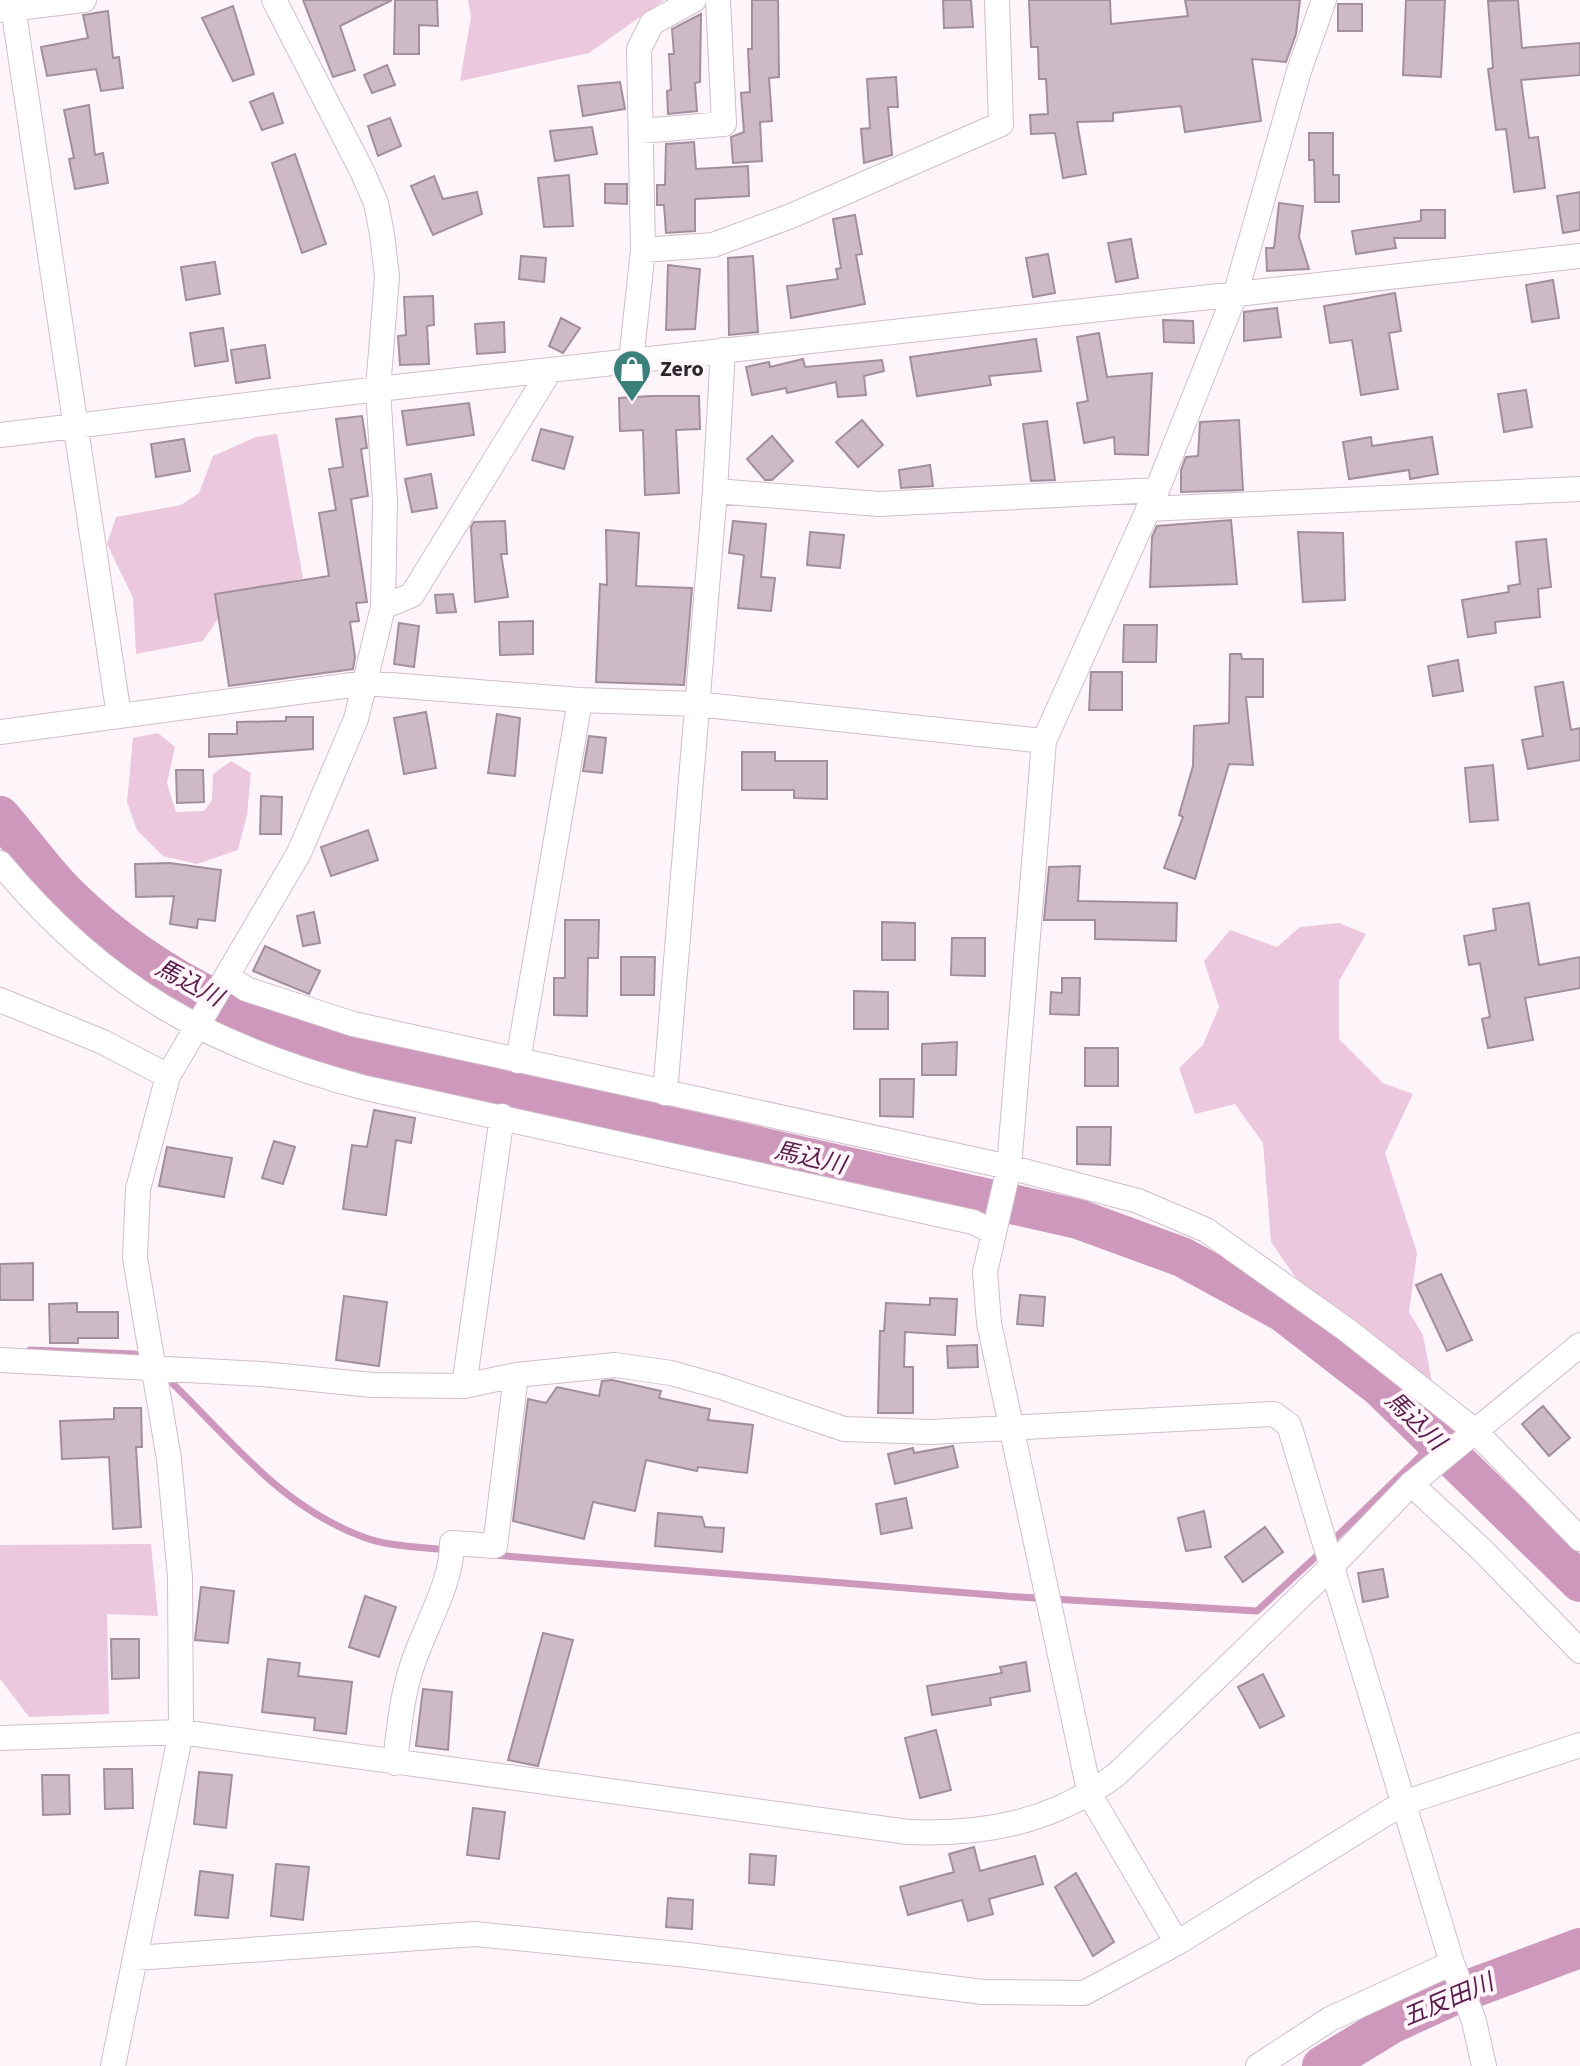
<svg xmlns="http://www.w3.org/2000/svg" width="1580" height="2066" font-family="'Source Sans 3','Noto Sans JP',sans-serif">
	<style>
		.green { fill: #ecc8df }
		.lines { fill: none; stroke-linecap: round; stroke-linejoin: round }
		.stream { stroke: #cd98bb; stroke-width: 7 }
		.river { stroke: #cd98bb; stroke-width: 40 }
		.building { fill: #cebac7; stroke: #a28f9c; stroke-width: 2 }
		.minor-casing { stroke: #d1bdca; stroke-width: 26 }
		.minor { stroke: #fff; stroke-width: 24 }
		.labels { text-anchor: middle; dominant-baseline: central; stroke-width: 8; stroke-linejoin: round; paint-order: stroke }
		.poi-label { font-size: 22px; font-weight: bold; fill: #2d262b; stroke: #fef5fb; text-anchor: start }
		.water-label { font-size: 24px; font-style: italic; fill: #591b4a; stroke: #fef5fb }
	</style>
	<rect width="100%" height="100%" fill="#fef5fb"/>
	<path class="green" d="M468 0H664L589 53 460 81 471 17Z
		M277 434 303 578 230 601 203 641 136 654 133 598 107 544 116 517 181 505 199 493 213 456 256 437Z
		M158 733 175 747 167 783 176 812 204 811 212 800 213 774 231 761 251 773 247 815 238 850 197 864 163 856 137 830 127 802 133 738Z
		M1339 923 1366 934 1339 981V1039L1383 1083 1413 1094 1385 1153 1417 1253 1409 1312 1423 1335 1435 1399 1403 1367 1296 1278 1271 1242 1263 1143 1235 1104 1195 1114 1179 1068 1203 1045 1219 1007 1204 961 1230 930 1277 947 1300 927Z
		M151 1544 158 1616 107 1614 109 1714 29 1717 0 1679V1545Z"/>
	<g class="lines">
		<path class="stream" d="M30 1350 135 1354
			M173 1384C234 1443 280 1506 363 1537 390 1547 420 1547 449 1550
			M1331 1542 1435 1442
			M493 1555 1019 1597 1257 1611 1322 1551"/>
		<path class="river" d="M0 816C23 842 43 871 67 895 165 991 265 1026 394 1064L1078 1219 1182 1257 1283 1312 1380 1387 1580 1582
			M1322 2066 1393 2023 1454 1995 1580 1948"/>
	</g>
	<path class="building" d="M303 0H392L340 26 355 70 333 77Z
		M395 0H437L438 26 419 25V54H394Z
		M752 0H778L779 77 769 78 772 121 760 122 762 161 733 163 731 137 744 132 741 93 750 92 748 49H752Z
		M943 0H971L973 27 944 28Z
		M1029 0H1110L1111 24 1188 16 1185 0H1300L1296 34 1286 62 1252 59 1261 121 1185 132 1181 106 1113 113V121L1077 122 1086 174 1063 178 1055 133 1031 134 1030 115 1048 114 1046 79H1039L1038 47H1031Z
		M1406 0H1445L1441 77 1403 75Z
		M1518 0 1522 48 1580 43V75L1521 80 1529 138 1538 137 1545 188 1514 192 1506 129 1496 130 1488 69 1493 68 1488 1Z
		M1338 4H1362V31H1338Z
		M233 6 254 74 233 81 202 18Z
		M108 11 113 58 119 57 123 88 101 91 96 69 47 76 41 47 88 38 83 15Z
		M701 14 700 82 695 83 697 111 668 114 667 91 671 90 669 54H674L672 29Z
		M387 65 395 85 372 93 364 75Z
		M896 77 898 107H888L892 155 864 163 861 129 870 128 867 79Z
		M620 82 625 109 583 116 578 86Z
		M273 93 283 123 262 130 250 102Z
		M89 105 95 155 103 153 108 183 75 189 69 159 74 158 64 110Z
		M390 118 401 146 378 156 368 126Z
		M592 127 597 154 555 161 550 131Z
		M1309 133H1333V175H1339V202H1315L1314 160H1309Z
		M694 142 696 169 748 166 749 196 695 199V231L666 233 664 205H657V185H665L666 144Z
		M295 154 326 244 302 253 272 163Z
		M569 175 573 226 544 227 538 178Z
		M434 176 443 199 477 192 482 214 433 235 411 186Z
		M605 184H627V204L605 203Z
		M1580 192V230L1563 233 1557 196Z
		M1279 203 1303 206 1299 237 1309 269 1267 271 1266 248H1274Z
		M1421 210H1445V238H1394L1396 248 1356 254 1352 231 1421 221Z
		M855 215 862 254 856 255 865 304 791 318 787 286 838 279 836 269 841 268 833 219Z
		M1131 239 1138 278 1116 282 1108 243Z
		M1048 254 1055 293 1033 297 1026 258Z
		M521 256 546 258 544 282 519 279Z
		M753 256 758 332 729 335 728 258Z
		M215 262 220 294 186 300 181 267Z
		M668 265 700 269 695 329 666 330Z
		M1553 280 1559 318 1532 322 1526 285Z
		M1395 293 1401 331 1389 333 1398 389 1361 395 1352 340 1330 343 1324 306Z
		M433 296 434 325 427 326 429 364 400 365 398 336 406 335 404 297Z
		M1277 308 1281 337 1244 341V312Z
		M561 318 580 328 563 353 549 346Z
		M1163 320 1193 321 1194 343 1164 342Z
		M504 322 505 352 477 354 475 324Z
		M223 328 228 361 195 366 190 333Z
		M1099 333 1107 377 1152 373 1148 455 1115 454 1114 437 1084 443 1077 403 1088 401 1077 337Z
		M1036 339 1041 371 989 376 991 385 917 396 910 357Z
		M265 345 270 378 236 383 231 350Z
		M803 359 805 367 882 360 884 371 864 376 866 395 838 397 836 382 787 393 786 388 752 395 746 367 769 362 770 367Z
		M1526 390 1532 427 1504 432 1498 394Z
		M652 396H699L700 429 676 430 679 493 645 495 643 430 620 431 619 398Z
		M469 403 474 435 407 445 402 411Z
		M362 416 367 448 361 449 368 496 351 499 367 602 356 603 359 621 350 622 355 657 353 669 229 686 215 594 329 576 319 513 336 510 329 469 343 467 336 419Z
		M862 420 883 445 858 467 836 442Z
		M1239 420 1243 490 1181 492V470L1186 457 1198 456 1200 422Z
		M1047 421 1055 480 1031 481 1023 424Z
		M541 429 573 437 564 469 532 460Z
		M772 436 793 461 772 480H765L747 459Z
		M1371 437 1372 446 1432 437 1438 474 1410 479 1409 470 1349 479 1343 442Z
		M184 439 190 471 156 477 151 444Z
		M930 465 933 486 901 488 899 470Z
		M431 474 437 508 412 512 405 479Z
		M1231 520 1237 584 1150 587 1152 537 1157 526Z
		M505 521 507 554H501L508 597 475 602 471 527 474 522Z
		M733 521 766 524 761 577 775 578 771 611 738 608 744 555 729 553Z
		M606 530 639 533 636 586 692 588 684 685 596 682 600 584 607 585Z
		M810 532 844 535 840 568 807 565Z
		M1298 532 1343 533 1345 600 1303 602Z
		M1546 539 1551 587 1538 589 1540 617 1495 622 1496 633 1468 637 1462 600 1509 592 1508 586 1520 584 1516 542Z
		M453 594 456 612 437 613 435 595Z
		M533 621V654L500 655 499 622Z
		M399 623 419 626 414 667 394 664Z
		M1124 625H1157L1156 662H1123Z
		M1230 654H1241L1242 659H1263V697H1246L1253 765 1229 764 1195 879 1164 868 1183 817 1179 815 1193 766 1194 726 1229 723Z
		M1458 660 1463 691 1433 696 1428 666Z
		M1091 672H1122V710H1089Z
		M1563 682 1571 730 1580 728V760L1528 769 1522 740 1543 736 1535 687Z
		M426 712 436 768 404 774 394 718Z
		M497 714 520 718 515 776 488 773Z
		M286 717H313V749L209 757V734H237V722L286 721Z
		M589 736 606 738 602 773 583 771Z
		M742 752H775V761H827V799L794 798V790H742Z
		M1493 765 1498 820 1470 822 1465 768Z
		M176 770H203L204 802 177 803Z
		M261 796 282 797 281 834H260Z
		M368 830 378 860 331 876 321 847Z
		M170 863 221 870 215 921 198 919 197 928 170 924 174 896 136 897 135 864Z
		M1080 866 1078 901 1177 903 1176 941 1095 939V920H1044L1049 867Z
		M1529 903 1539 965 1580 957V988L1525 998 1533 1040 1488 1048 1482 1019 1490 1017 1480 963 1469 965 1464 936 1496 930 1493 909Z
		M314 912 320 943 303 946 297 916Z
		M565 920H599L598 958H588L587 1016 554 1015V978H565Z
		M882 922 915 923V960H882Z
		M952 938H985V976L951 975Z
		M265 946 320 971 309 994 253 971Z
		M621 957H655L654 995H621Z
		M1062 978H1080L1079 1015 1050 1014 1051 992 1062 993Z
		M854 991 888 992V1029H854Z
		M957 1042 956 1075H922V1044Z
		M1085 1048H1118V1086H1085Z
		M880 1079H914L913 1117 880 1116Z
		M374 1110 415 1118 411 1143 396 1140 386 1215 343 1209 352 1145 367 1147Z
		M1077 1127H1111L1110 1165 1077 1164Z
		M274 1141 295 1147 283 1184 262 1178Z
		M167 1147 232 1158 224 1197 159 1186Z
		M33 1263V1300H0V1264Z
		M1441 1274 1472 1340 1447 1351 1416 1285Z
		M1020 1295 1045 1297 1043 1326 1017 1324Z
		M344 1296 387 1302 379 1366 336 1360Z
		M930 1298 957 1299 955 1335 905 1332 904 1367H913V1413H878L880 1331H884L886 1303 930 1305Z
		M77 1303V1312H118V1338H78V1343H50L49 1304Z
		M977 1345 978 1367 948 1368 947 1346Z
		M612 1380 661 1391 659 1398 710 1409 708 1420 753 1425 747 1473 698 1467 697 1471 646 1460 635 1511 593 1502 584 1539 513 1521 528 1399 546 1403 557 1387 599 1396 602 1381Z
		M1543 1406 1570 1438 1549 1456 1522 1424Z
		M114 1408H141L142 1447H136L141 1527 113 1529 109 1457 62 1459 60 1421 114 1419Z
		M953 1446 958 1467 895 1484 888 1454 913 1448 914 1453Z
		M906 1498 912 1528 881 1534 876 1504Z
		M1204 1511 1211 1547 1186 1551 1178 1518Z
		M658 1513 702 1517 705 1527 724 1528 722 1552 655 1546Z
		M1265 1527 1283 1552 1243 1582 1225 1557Z
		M1383 1569 1388 1597 1363 1602 1358 1573Z
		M201 1587 234 1591 228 1643 195 1640Z
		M365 1596 396 1607 379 1657 349 1647Z
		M543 1633 573 1640 538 1766 508 1760Z
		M111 1639H139V1678L112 1679Z
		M268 1659 300 1663 298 1676 352 1682 346 1734 314 1730 315 1718 262 1712Z
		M1026 1662 1030 1691 990 1698 991 1705 932 1715 927 1686 1002 1673 1000 1667Z
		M1263 1674 1284 1716 1260 1728 1238 1687Z
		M423 1689 452 1692 448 1750 416 1746Z
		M936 1730 951 1790 920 1798 905 1738Z
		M104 1769H132L133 1808 105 1809Z
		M199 1772 232 1775 226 1828 194 1824Z
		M42 1775H69L70 1814 43 1815Z
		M473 1808 505 1812 499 1859 467 1855Z
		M974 1847 980 1871 1035 1856 1043 1884 989 1899 993 1914 968 1921 962 1900 908 1915 900 1887 954 1872 949 1854Z
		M750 1854 776 1856 774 1885 749 1883Z
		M276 1864 309 1867 303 1920 271 1916Z
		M200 1871 233 1875 228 1918 195 1915Z
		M1076 1873 1114 1942 1093 1956 1055 1887Z
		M668 1898 693 1900 692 1929 666 1927Z"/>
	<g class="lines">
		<defs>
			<path id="minor" d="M12 0 119 716
				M0 10 84 0
				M641 131 724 124 718 0
				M643 250 713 245 791 216 1001 124 997 0
				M631 361 643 250 639 49 652 23 694 0
				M0 435 378 389 1580 256
				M715 491 879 504 1157 490
				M1148 509 1580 489
				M383 607 412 595 549 372
				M0 732 366 683 580 700 696 704 1044 741
				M0 863C104 988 210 1047 366 1088L973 1222 993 1232
				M227 976 246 989 353 1024 1009 1167 1138 1201 1206 1230 1347 1330 1475 1431 1580 1539
				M0 1000 103 1042 168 1076
				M518 1061 580 700
				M665 1093 715 491 723 350
				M0 1360 262 1374 372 1385 464 1386 516 1375 615 1365 671 1373 721 1387 844 1429 931 1432 1274 1414 1289 1425 1452 1963 1474 2021 1484 2066
				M464 1386 502 1116
				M1411 1484 1482 1550 1580 1651
				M0 1738 181 1732 908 1832C986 1835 1054 1822 1117 1774L1332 1566 1411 1484 1580 1345
				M395 1763C399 1728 402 1693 414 1660 427 1623 452 1582 452 1543L495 1546 516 1375
				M1177 1943 1090 1795 989 1323 985 1272 1009 1167 1044 741 1157 490 1236 292 1299 71 1324 0
				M135 1958 475 1934 688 1955 983 1992 1084 1993 1177 1943 1403 1803 1580 1745
				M113 2066 181 1732 180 1577 169 1459 135 1258 138 1189 168 1076 299 853 356 719 383 607 385 502 378 389 387 277 382 234 376 203 362 171 274 0
				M1258 2066 1330 2019 1452 1963"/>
		</defs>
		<use href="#minor" class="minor-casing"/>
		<use href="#minor" class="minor"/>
	</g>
	<defs>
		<symbol id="shop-pin" viewBox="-11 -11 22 30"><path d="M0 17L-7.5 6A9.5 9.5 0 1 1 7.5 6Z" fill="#3a817c" stroke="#fef5fb"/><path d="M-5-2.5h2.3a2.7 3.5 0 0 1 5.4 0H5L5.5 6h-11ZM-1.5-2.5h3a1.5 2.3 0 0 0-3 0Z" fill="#fff"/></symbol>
	</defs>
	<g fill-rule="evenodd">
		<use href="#shop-pin" x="610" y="347" width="44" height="60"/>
	</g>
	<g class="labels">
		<g class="poi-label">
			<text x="660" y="369">Zero</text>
		</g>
		<g class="water-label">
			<text transform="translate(189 983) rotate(28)">馬込川</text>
			<text transform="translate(810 1158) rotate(13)">馬込川</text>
			<text transform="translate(1415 1421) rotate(44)">馬込川</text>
			<text transform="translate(1448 2000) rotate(-23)">五反田川</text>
		</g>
	</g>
</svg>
